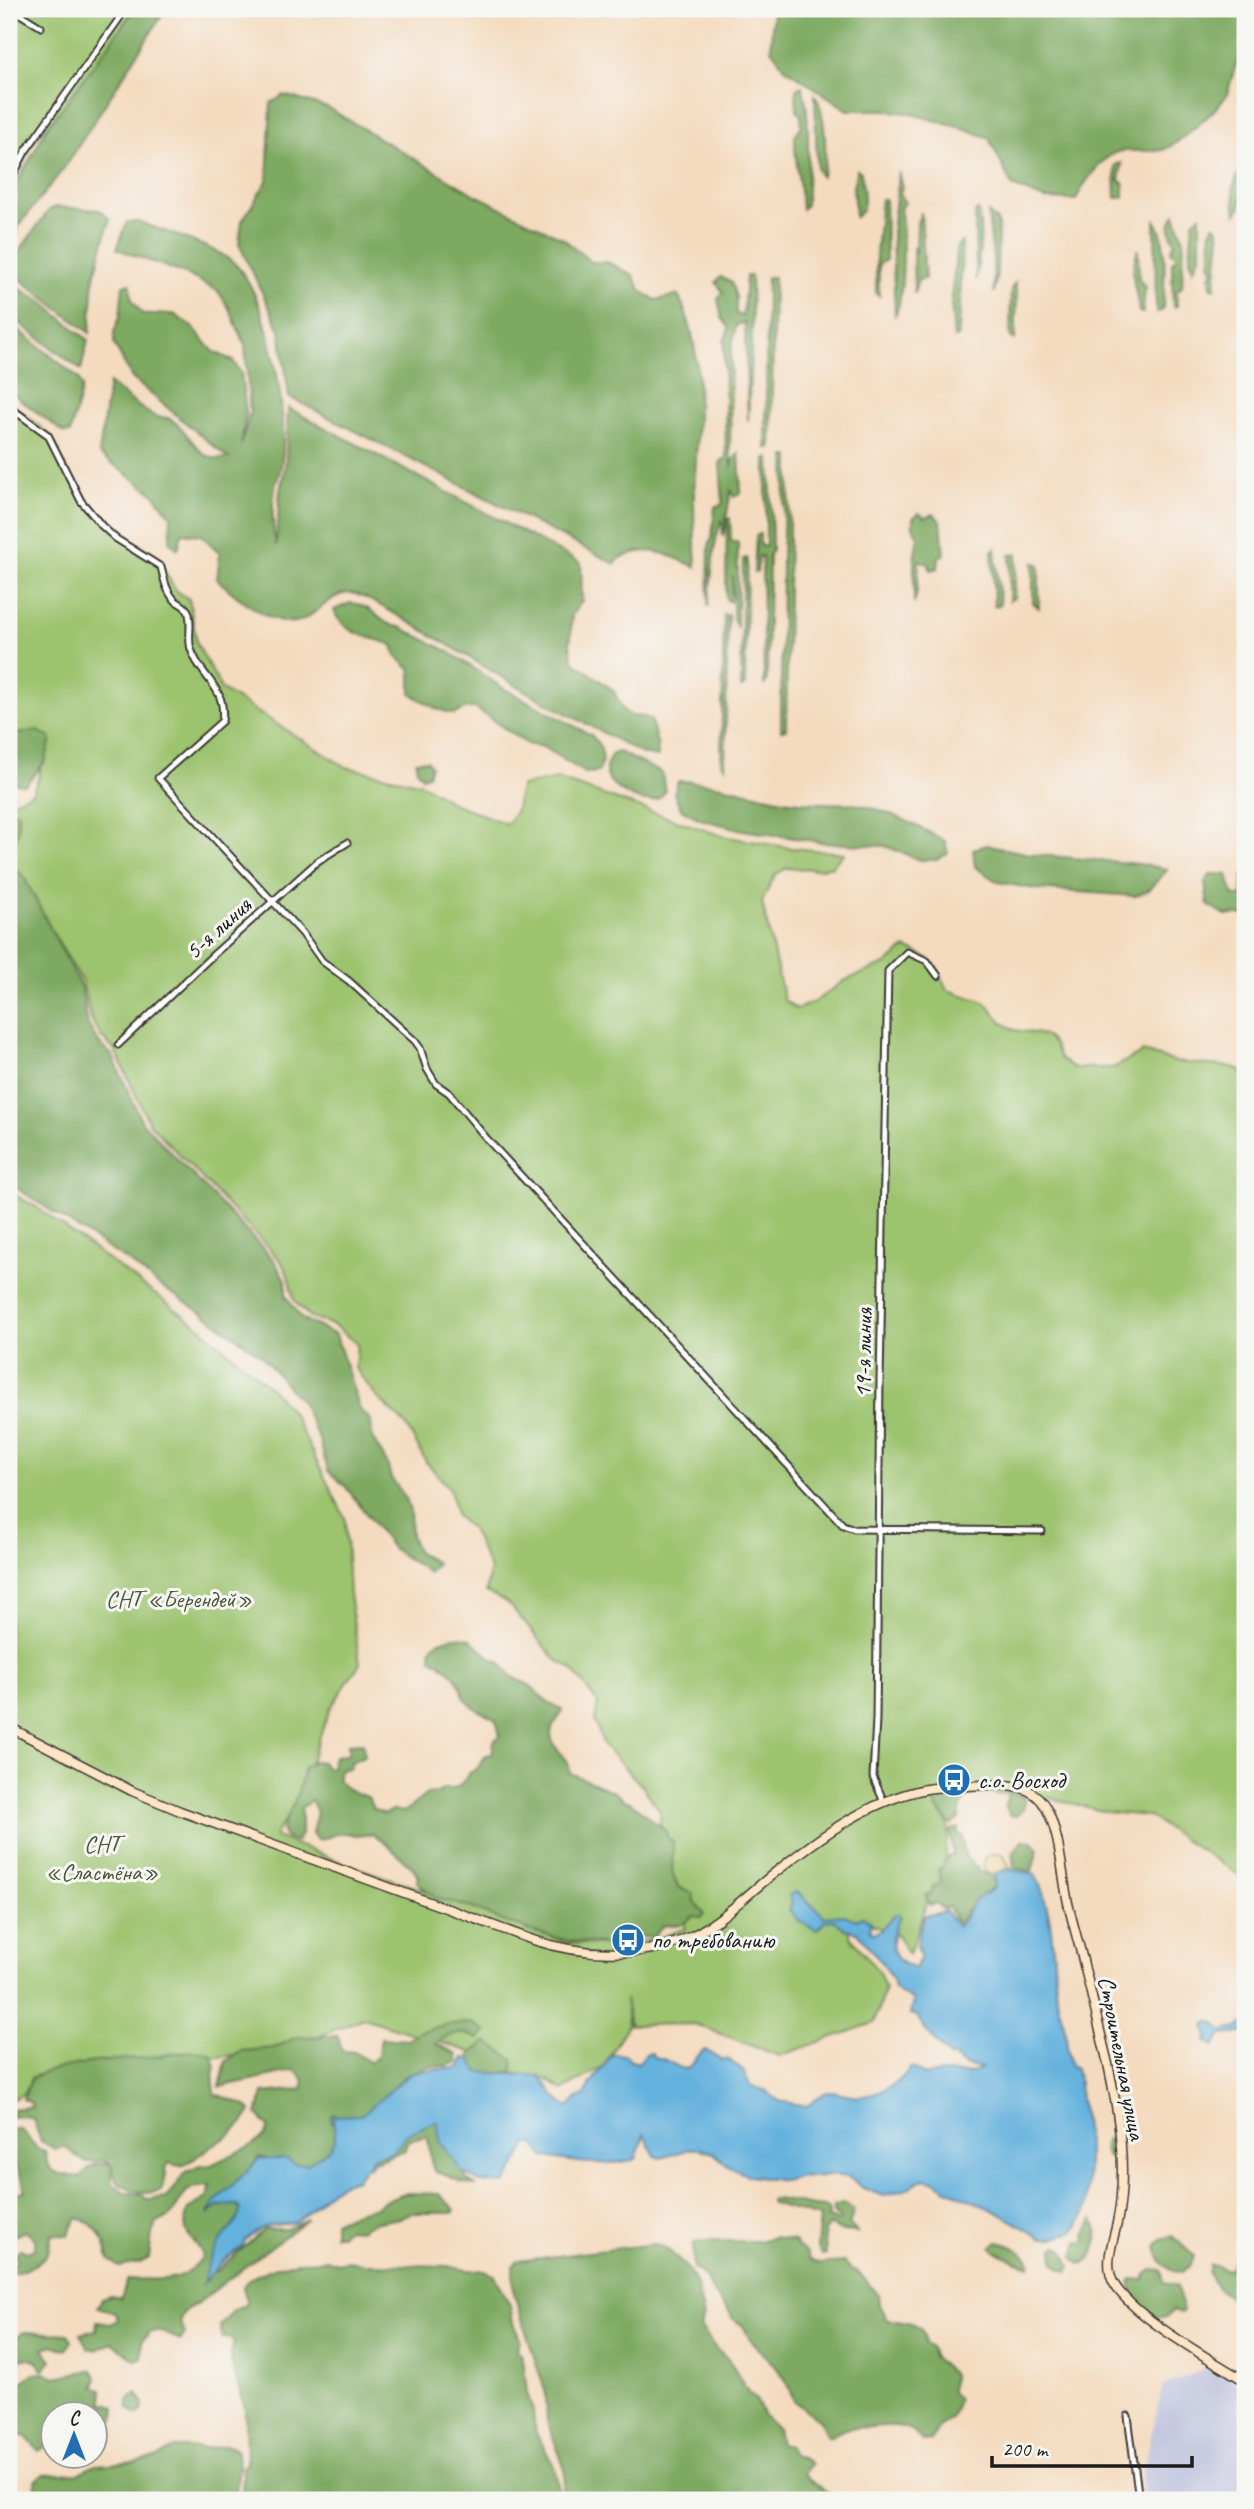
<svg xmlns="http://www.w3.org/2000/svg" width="1254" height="2509" font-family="Caveat,sans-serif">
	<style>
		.industrial { fill: #bec2dd }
		.green { fill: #9cc36e; stroke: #5c7045; stroke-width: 2 }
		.forest { fill: #7da961; stroke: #4c623e; stroke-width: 2 }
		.sand { fill: #eeda9e; stroke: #857b5d; stroke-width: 2 }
		.water { fill: #64b1dd; stroke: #40667c; stroke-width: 2 }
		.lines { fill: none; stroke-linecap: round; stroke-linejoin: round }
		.street-casing { stroke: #3c3934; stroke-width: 9 }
		.secondary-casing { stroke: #3c3934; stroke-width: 11 }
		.street { stroke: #fff; stroke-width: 5 }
		.secondary { stroke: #ffe4c6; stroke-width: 8 }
		.labels { text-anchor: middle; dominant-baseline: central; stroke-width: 6; stroke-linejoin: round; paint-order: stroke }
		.street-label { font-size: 24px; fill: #1c1c1c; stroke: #f6f6f2 }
		.park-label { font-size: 24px; fill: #495639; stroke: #f6f6f2 }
		.poi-label { font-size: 24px; fill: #1c1c1c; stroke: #f6f6f2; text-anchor: start }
	</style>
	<rect width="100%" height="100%" fill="#f6f6f2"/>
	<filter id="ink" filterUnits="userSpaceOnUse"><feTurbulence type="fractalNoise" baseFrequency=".0143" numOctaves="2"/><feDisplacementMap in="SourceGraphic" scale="14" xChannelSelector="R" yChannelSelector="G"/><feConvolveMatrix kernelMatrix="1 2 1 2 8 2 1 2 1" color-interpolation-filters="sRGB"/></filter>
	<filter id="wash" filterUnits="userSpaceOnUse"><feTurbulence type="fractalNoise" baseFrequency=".00686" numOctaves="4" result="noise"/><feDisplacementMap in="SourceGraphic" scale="28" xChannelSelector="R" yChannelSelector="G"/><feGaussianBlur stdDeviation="1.57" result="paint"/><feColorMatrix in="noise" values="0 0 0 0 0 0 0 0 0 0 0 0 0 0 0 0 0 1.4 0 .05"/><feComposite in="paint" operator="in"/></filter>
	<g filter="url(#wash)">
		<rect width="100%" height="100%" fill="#f4dbbf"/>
		<path class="industrial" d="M1210 2367 1245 2388V2500H1144L1141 2479 1163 2386Z"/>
		<path class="green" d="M9 9H134L78 89 31 145 9 193Z
			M9 401 51 436 72 482 113 528 155 555 176 591 189 599 197 644 222 690 346 767 422 784 455 804 507 824 515 812 521 786 557 779 722 836 791 848 844 853 832 866 820 869 787 868 775 875 762 902 784 1000 797 1009 814 1002 844 981 888 963 905 948C934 958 935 962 947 990L985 1002 1003 1023 1015 1030 1044 1035 1054 1044 1060 1059 1075 1068H1113L1143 1052 1176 1062 1233 1067 1245 1073V1879L1148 1816 1106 1812 1051 1798 1005 1793 965 1794 930 1798 948 1825 945 1864 948 1882 927 1902 909 1954 896 1934 868 1923 849 1920 850 1936 879 1972 885 1988 874 2023 779 2056 695 2024 630 2025 625 1999 628 2024 604 2066 563 2090 546 2079 501 2071 468 2051 363 2018 293 2047 180 2062 107 2067 23 2094 9 2101V1192L35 1206 197 1325 272 1389 293 1414 345 1518 349 1594 360 1663 330 1709 293 1809 274 1836 346 1864 520 1922 565 1943 615 1946 656 1939 686 1928 671 1883 660 1833V1811L643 1787 604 1746 595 1722 598 1703 572 1669 555 1659 507 1602 486 1592 490 1569 471 1529 456 1516 450 1489 426 1462 406 1425 376 1396 355 1368 357 1344 333 1325 308 1316 294 1300 288 1275 281 1261 149 1123 115 1050 102 1038 91 1019 82 982 57 939 36 938 9 908V803L32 793 38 779 43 759 9 740Z"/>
		<path class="forest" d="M135 9H166L67 164 18 227 9 249V197L46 130Z
			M773 9H1245V58L1237 63C1232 73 1231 84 1227 94 1221 107 1175 147 1162 150 1148 153 1132 149 1118 152 1102 156 1082 186 1076 200L1044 199 1012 186 989 138 963 128 908 113 884 110H848L785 68 771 49Z
			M802 86C811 110 808 177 806 205L802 209 795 148V136L802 125 801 116 797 110 796 89Z
			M284 95 328 108 474 194 564 239 591 262H607L633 275 642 292 656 300 678 295C709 357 696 431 694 497 694 520 695 544 696 567 673 557 653 545 628 555 621 558 618 558 615 564L289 397 280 330 239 244 242 221 267 181 271 103Z
			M815 95C825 109 829 162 821 177L817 169Z
			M1122 163 1119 180 1124 184V197L1116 198 1115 165Z
			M857 170 861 172C862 187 870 209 855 217L853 186Z
			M899 172 902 186 900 195 905 203 900 208C904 229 905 298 895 315L892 233Z
			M1241 173C1243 186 1245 205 1236 215L1233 189 1238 174Z
			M881 199H885L886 260 879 264V296L876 293V255Z
			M56 207 100 210 110 219 94 278 90 333 11 272 18 253 49 210Z
			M978 210C983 233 979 258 976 280L975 212Z
			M921 212 925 279 918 280 914 294 913 247 916 253 917 223Z
			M988 213 998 222 997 274 994 293 993 258Z
			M1175 214 1184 241 1182 287 1177 291V306L1173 307 1172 262 1177 257 1171 251 1175 242C1168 232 1169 224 1175 214Z
			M1200 216V256L1193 270 1190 258 1193 221Z
			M1155 220C1170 242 1163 284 1163 310L1156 313Z
			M127 222H139C162 231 221 248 236 265 270 301 288 413 282 461 281 470 277 478 275 487 271 507 273 526 276 546L280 491 286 462 288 408 581 563 582 601 572 615 570 644 573 661 613 690 624 711 632 716 645 717 651 720 658 747V757L642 754C598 729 551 707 507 680 471 659 435 636 397 615 384 608 370 598 355 594 333 588 318 616 299 621 274 629 234 595 217 579L220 553 201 535 182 533 178 549 170 542 171 516 153 493 99 454 109 383C121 392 144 413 157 417 159 418 166 417 168 418 193 430 194 464 228 458L132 378 114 344V332L120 316 123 285 130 283 132 300 143 315 174 314 193 328 213 351 233 361 241 373 246 413 241 445 250 413 245 345 229 308 218 291 188 275 117 249Z
			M1213 225 1217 227 1220 236 1215 288 1211 287 1210 277 1213 269 1210 264C1214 250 1207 238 1213 225Z
			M962 242 959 336 954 338 951 300 957 246Z
			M1138 249 1139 279 1145 287 1143 313 1139 312C1136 283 1128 279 1138 249Z
			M746 276H751L752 330 748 421 745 323 736 325 731 351 730 452 732 467 734 458 739 454 741 492 734 497 731 491 723 537 722 519C711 547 713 578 708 607L709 545 712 538 715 507 723 504 720 463 726 457 724 341 729 328 722 318 718 299 723 292 716 282 721 277 731 282 736 297V314L743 316Z
			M767 277H774L771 448H766Z
			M9 283 40 300 88 340 81 370 9 315Z
			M1015 283 1017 297 1015 340 1010 336 1011 289Z
			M9 322 78 378 82 387 70 433H64L9 391Z
			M786 456H790L786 729 781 730 782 559Z
			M766 458H770L772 551 769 555 767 679 764 686 762 556H759L757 572H754L756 536 760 534V546H766Z
			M919 513 925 517 934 514 941 522 944 555 939 556 938 568 930 570 929 564 919 560 917 592 914 604V560L918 537 913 526V518Z
			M727 518H730L731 541 738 542 737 627 733 620V575L730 602 726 599Z
			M995 548 1000 605 994 606 992 551Z
			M1017 554 1014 598 1009 601 1010 555Z
			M747 558 745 686 741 688 743 559Z
			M1033 563 1039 564V608L1033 603Z
			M350 603C374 604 381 627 400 627L448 651 506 690 591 735C601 744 607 759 598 772L585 773 543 747 527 744 475 708H467L454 714 437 709 411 694V670L396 656 393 645C372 637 342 635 334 610Z
			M724 615H728L725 767 721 762Z
			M9 731 14 734 39 731 51 739 45 762 25 785 9 782Z
			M619 752 662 773 665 791 661 797C658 799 654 801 650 801 636 802 606 786 606 770 606 765 609 759 612 754Z
			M427 760 431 766 428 775 422 777 417 770 416 761Z
			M678 781C716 781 752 795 790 801 813 805 837 801 860 805 888 810 920 827 945 841L948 853 936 860H920L885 846 827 843 743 830 700 819 681 809 674 794Z
			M9 810 18 813V829L9 863Z
			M987 845 1029 854 1139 864 1168 869 1148 891 1136 896 1035 889 998 882 975 867 973 849Z
			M9 863 24 877 81 987 88 1025 99 1043 112 1055 142 1122 273 1259 286 1281V1296L302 1319 336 1335 360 1410 371 1421 372 1438 387 1463 391 1478 406 1498 410 1511 411 1536 418 1553 437 1563 429 1573 393 1549 345 1486 328 1471 320 1442 302 1403 261 1355 204 1314 157 1284 132 1264 9 1183Z
			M1211 874 1228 875 1233 895 1242 897 1243 876H1245V915H1226L1208 905 1205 882Z
			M453 1637 469 1638 491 1658 500 1662 511 1676 531 1686 549 1704 562 1709C561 1719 551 1723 551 1734 552 1751 570 1757 570 1773L614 1792 624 1800 630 1802 666 1831 667 1837 673 1842C673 1863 666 1888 693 1893L694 1900 704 1914 701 1917 693 1916 683 1924 663 1926 653 1937H641L627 1928 613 1930V1942L609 1944 568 1941 526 1930 520 1926 505 1922 472 1908 435 1898 417 1882 419 1876 412 1867 373 1833C359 1838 357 1834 345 1833 335 1832 327 1840 317 1840L312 1833 317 1812 311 1801 301 1808V1834L297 1841C269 1839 289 1816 294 1802 298 1792 303 1780 303 1769L314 1761 322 1762 325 1767 331 1768 334 1756 348 1755V1744L363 1743 364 1756 351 1762 350 1768 340 1769C330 1786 356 1793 368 1797L373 1809 385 1814 393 1810 404 1812 427 1794 438 1793 443 1789H453L460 1785 469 1773 477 1769 486 1755 492 1754 494 1741 500 1736 496 1720C485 1714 471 1708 464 1697 462 1694 462 1689 461 1686 455 1675 443 1663 432 1659 428 1642 440 1641 453 1637Z
			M1009 1792 1024 1797V1808L1017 1816 1010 1815 1005 1805Z
			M963 1795 964 1803 961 1806 959 1819 951 1825 936 1805V1799Z
			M958 1828V1834L962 1835C963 1849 964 1860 977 1867V1871C985 1873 993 1876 995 1885L967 1910 961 1921 957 1923 949 1907 942 1909 937 1903 930 1905 925 1895 931 1894 933 1887 941 1882 938 1869 942 1868 946 1858 953 1854C954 1846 949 1838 950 1830Z
			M1022 1841H1032L1038 1849 1032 1871 1014 1868 1013 1853Z
			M472 2023 486 2031 478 2039C463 2030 449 2032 436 2044L457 2054V2062C447 2069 433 2064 420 2069 397 2078 396 2088 379 2103 370 2110 361 2115 351 2120L333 2114 330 2117C344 2145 330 2149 309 2166 292 2165 276 2160 259 2157L244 2178 217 2202 208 2213 229 2202H238L243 2211 207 2274 218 2270 265 2229H287L307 2219 199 2302C184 2310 174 2317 185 2333L181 2340 161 2332H150L142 2340V2358L135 2360 112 2343 96 2350 88 2348 80 2334 96 2330 97 2322 111 2324 118 2320 115 2312 97 2307 102 2299 111 2296 121 2298 128 2279C157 2279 186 2285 203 2256 195 2234 179 2240 188 2209L207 2198 211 2185C169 2185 189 2213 156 2223L152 2234 149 2258 140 2263 119 2267 109 2260C105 2240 99 2224 77 2218L72 2226 69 2236 52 2234C50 2239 50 2246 48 2251 42 2264 22 2272 9 2274V2268L16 2263 15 2254 20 2249 27 2252 35 2249V2239L25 2231 9 2238V2184L15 2193 25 2191 22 2179 9 2153V2128L20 2129 38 2149 45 2151C47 2175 60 2175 80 2177 90 2166 95 2162 110 2164L104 2160C81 2166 80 2158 64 2146L55 2149 41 2141 33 2119 25 2116 10 2117 9 2112 12 2109 32 2107 31 2103 23 2099 31 2078C69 2061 111 2061 151 2057 171 2055 191 2047 211 2054L216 2066 213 2074 215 2094 245 2105 251 2110C242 2128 226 2138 210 2148 202 2153 194 2160 186 2164 180 2167 175 2165 169 2163L165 2168 166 2175 161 2191C150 2195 124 2191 117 2181 114 2176 113 2169 111 2164L112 2183 124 2193 141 2194 146 2199 166 2198 186 2172 201 2166 211 2165 251 2146 265 2136 269 2127 257 2115 263 2093 302 2089 304 2080 295 2070 220 2087 226 2061 242 2051 274 2048 297 2037 338 2036 342 2051 355 2052 370 2063 378 2056 381 2038 407 2040 421 2031 449 2024Z
			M486 2041 513 2060V2071L486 2076 474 2069 470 2055Z
			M438 2117 465 2163 466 2179 474 2185C459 2184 451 2175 435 2172 428 2161 432 2149 427 2136L407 2141 405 2150 374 2162 369 2168 368 2161C386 2147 410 2122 434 2122Z
			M1111 2138 1116 2144 1115 2156 1112 2158 1106 2157 1104 2148 1106 2140Z
			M407 2193 439 2194 455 2210 453 2213H410L400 2218 372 2223 360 2230 348 2229 341 2235H334V2222L354 2213 376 2207 383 2202Z
			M774 2199C792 2200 808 2207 826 2207L829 2212 828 2218 840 2221V2218L833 2213 834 2206 844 2204 854 2210 849 2224 857 2232 841 2231 829 2225 824 2232 826 2254 822 2255 817 2247 820 2217 775 2205 772 2204 771 2200Z
			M1093 2219C1100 2234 1099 2259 1080 2264L1074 2257 1078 2241 1082 2243 1086 2241 1085 2235Z
			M1172 2236 1194 2256 1191 2265 1182 2272C1166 2270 1160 2262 1156 2247L1161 2239Z
			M774 2237 794 2241 798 2247 807 2253 809 2259 818 2264 844 2262 852 2270H856L878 2294 879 2305 887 2320C903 2322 927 2322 925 2344L931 2348 933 2356 952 2374 951 2392 958 2400 951 2418 940 2426 931 2440 922 2441C908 2422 892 2425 872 2427 853 2428 846 2426 830 2437L826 2435 820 2421 794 2401 785 2379 775 2366 753 2343 743 2326 732 2318 730 2313 715 2296 705 2277 694 2268 693 2245 699 2241H759Z
			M996 2242C1010 2244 1025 2251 1031 2264L1030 2266C1020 2264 997 2253 991 2247Z
			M654 2244 666 2248 688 2269 697 2287 704 2317 700 2327 718 2351 727 2357 748 2392 756 2399 764 2416 777 2429 780 2444 789 2446 790 2453C798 2458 805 2458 811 2464L804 2473 808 2479 840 2500H570L563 2488 565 2469 547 2421 546 2394 514 2294 513 2266 517 2261Z
			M1057 2246C1064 2248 1069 2259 1071 2266L1068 2271 1061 2269 1053 2261 1054 2248Z
			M326 2259 337 2263 348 2261 364 2264 447 2266 467 2270H480L495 2275 510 2305 513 2323 520 2339 517 2351 521 2354 524 2365 527 2393 533 2411 535 2431 554 2466 561 2500H243C240 2489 245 2480 242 2467L246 2464 245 2408 232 2365 231 2353 234 2343 229 2338H222L220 2325C232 2318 229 2307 244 2306L247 2300 243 2287C251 2275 278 2265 292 2263 304 2260 314 2264 326 2259Z
			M1233 2260H1245C1245 2273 1234 2273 1240 2288L1245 2289V2315L1238 2303 1218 2289 1208 2273 1210 2265 1218 2266 1227 2270 1230 2269Z
			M1152 2269 1161 2270 1164 2282 1177 2285 1183 2311 1180 2313 1173 2310 1167 2317H1158L1147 2312C1145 2306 1141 2307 1137 2301 1133 2295 1132 2289 1130 2282L1132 2279 1143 2280 1146 2274Z
			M9 2332 16 2338 24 2332 68 2334 72 2341 66 2350 53 2345 43 2349 52 2360 43 2370C38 2359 29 2358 18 2359L9 2371Z
			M92 2370 97 2377 95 2387 102 2389 103 2404 108 2403 115 2407 114 2420 95 2427 94 2414H52V2442L39 2451 25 2436H9V2383L19 2384 33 2374 46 2373 55 2377Z
			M137 2393 144 2404 142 2411 137 2414 131 2411 127 2406 130 2398Z
			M228 2445 236 2449 239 2466 235 2500H51L37 2495 35 2480 43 2475 78 2473 96 2465 136 2462 159 2457 174 2448H209Z"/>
		<path class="sand" d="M998 1853 1003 1855 1011 1870 991 1875 985 1871 983 1863 988 1855Z"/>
		<path class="water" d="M1006 1869 1035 1874C1055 1913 1052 1955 1057 1997 1058 2008 1063 2018 1065 2029 1067 2042 1067 2053 1071 2066L1075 2067 1078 2077 1088 2150 1087 2200 1085 2213 1078 2226 1071 2232 1055 2238H1042L995 2211 945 2188 935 2181 922 2179 907 2189 883 2196 863 2188 848 2177 832 2175 812 2177 801 2176 784 2181 749 2176 729 2167 714 2153 700 2149H690L661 2158 655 2156 644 2134 636 2159C607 2167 574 2162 544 2157L535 2145 528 2143 505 2184 480 2182 462 2172 440 2141 437 2121 407 2134 393 2152 374 2157 356 2180C334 2182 319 2202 303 2216 300 2218 298 2221 295 2222 286 2225 276 2224 268 2226 259 2228 253 2236 245 2240L242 2248C225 2256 215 2270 203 2283 206 2269 212 2253 220 2242 227 2231 240 2222 240 2209L236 2205 219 2206 211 2212 215 2202 259 2159H286L294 2164H308L329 2149 335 2140 333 2116 361 2115 408 2076 417 2071 459 2068 463 2058 471 2059 478 2072 540 2076C549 2087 555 2101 569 2107L577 2098 585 2095C592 2080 602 2067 613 2054L626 2055 629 2060 638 2063 647 2053H652L653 2057C667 2057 673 2067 686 2069 696 2065 695 2055 705 2050L722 2060 728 2059 743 2071 750 2085 766 2091 779 2101 807 2106C813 2102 819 2096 825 2093 832 2090 840 2094 847 2095 867 2101 901 2086 910 2067H913L924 2075C932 2075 940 2073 948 2073 962 2073 970 2076 982 2068L965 2066 954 2057H949C941 2045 919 2028 918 2016L910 2014 913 2001 894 1989 892 1979 884 1966 857 1932 845 1929 834 1920 825 1921 817 1930 799 1921 789 1910 792 1902 789 1895 795 1892 799 1893 825 1917 844 1915 856 1920 863 1917 870 1922V1930L873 1933C886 1931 888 1916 899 1914L900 1917C892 1930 887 1949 900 1961 904 1965 910 1966 915 1969L921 1956C913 1945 921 1928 924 1916L946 1911 958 1927 976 1900 993 1889 995 1885 994 1875Z
			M1208 2022 1214 2023 1222 2031 1237 2028 1245 2022V2029L1242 2033 1222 2035 1214 2046 1206 2041 1208 2038 1205 2026Z"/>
	</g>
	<g filter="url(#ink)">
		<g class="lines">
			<defs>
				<path id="street" d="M12 9 41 27
					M9 183 25 152 126 9
					M9 407 48 435 81 501 102 526 115 538 161 567C164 579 166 592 176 601 181 605 185 605 188 611 193 623 187 637 191 649 200 678 227 686 222 721L158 778 302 933 322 961 349 981 415 1041 420 1048 427 1069 436 1084 449 1093 487 1139 843 1525 854 1529 1042 1531
					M118 1045 213 955 318 861 347 843
					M884 1802 873 1777 876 1719 880 1381 888 971 907 952 927 961 938 976
					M1128 2416 1139 2500"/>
				<path id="secondary" d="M9 1727 132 1791 180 1811 533 1940C581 1955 635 1959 683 1940 716 1926 740 1901 767 1879 814 1841 866 1801 926 1789 944 1786 963 1787 981 1785 1005 1784 1033 1783 1046 1808 1060 1833 1062 1875 1068 1903 1073 1925 1080 1947 1085 1969 1093 2000 1100 2032 1108 2064 1119 2115 1128 2171 1117 2223 1113 2242 1104 2263 1113 2282 1131 2316 1212 2360 1245 2381"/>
			</defs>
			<use href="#street" class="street-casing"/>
			<use href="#secondary" class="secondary-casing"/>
			<use href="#street" class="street"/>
			<use href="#secondary" class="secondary"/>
		</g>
	</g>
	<defs>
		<symbol id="bus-disc" viewBox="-11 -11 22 22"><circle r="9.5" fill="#1f6fb2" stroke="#f6f6f2"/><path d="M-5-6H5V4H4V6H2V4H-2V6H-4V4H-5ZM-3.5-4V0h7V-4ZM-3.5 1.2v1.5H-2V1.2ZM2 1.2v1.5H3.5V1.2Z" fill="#fff"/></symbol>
	</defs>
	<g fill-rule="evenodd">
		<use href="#bus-disc" x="935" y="1761" width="38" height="38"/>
		<use href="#bus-disc" x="609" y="1921" width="38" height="38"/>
	</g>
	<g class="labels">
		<g class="street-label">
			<text transform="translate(218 928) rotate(-42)">5-я линия</text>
			<text transform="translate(863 1353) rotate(-89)">19-я линия</text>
			<text transform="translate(1122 2058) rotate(79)">Строительная улица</text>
		</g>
		<g class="park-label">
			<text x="179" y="1599">СНТ «Берендей»</text>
			<text x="102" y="1844">СНТ<tspan x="102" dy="28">«Сластёна»</tspan></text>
		</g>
		<g class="poi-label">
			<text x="978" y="1780">с.о. Восход</text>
			<text x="652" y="1940">по требованию</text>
		</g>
	</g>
	<rect width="1254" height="2509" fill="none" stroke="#f6f6f2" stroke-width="35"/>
	<g transform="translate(74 2435)"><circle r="33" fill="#f6f6f2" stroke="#9f9f9c" stroke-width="2"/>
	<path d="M0-5L12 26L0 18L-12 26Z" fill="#1f6fb2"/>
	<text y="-10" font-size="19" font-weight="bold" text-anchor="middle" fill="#1c1c1c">С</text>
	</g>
	<path d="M992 2456v10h200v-10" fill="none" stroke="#1c1c1c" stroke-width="3.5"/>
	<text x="1002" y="2456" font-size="21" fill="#1c1c1c" stroke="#f6f6f2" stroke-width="5" paint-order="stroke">200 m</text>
</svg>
